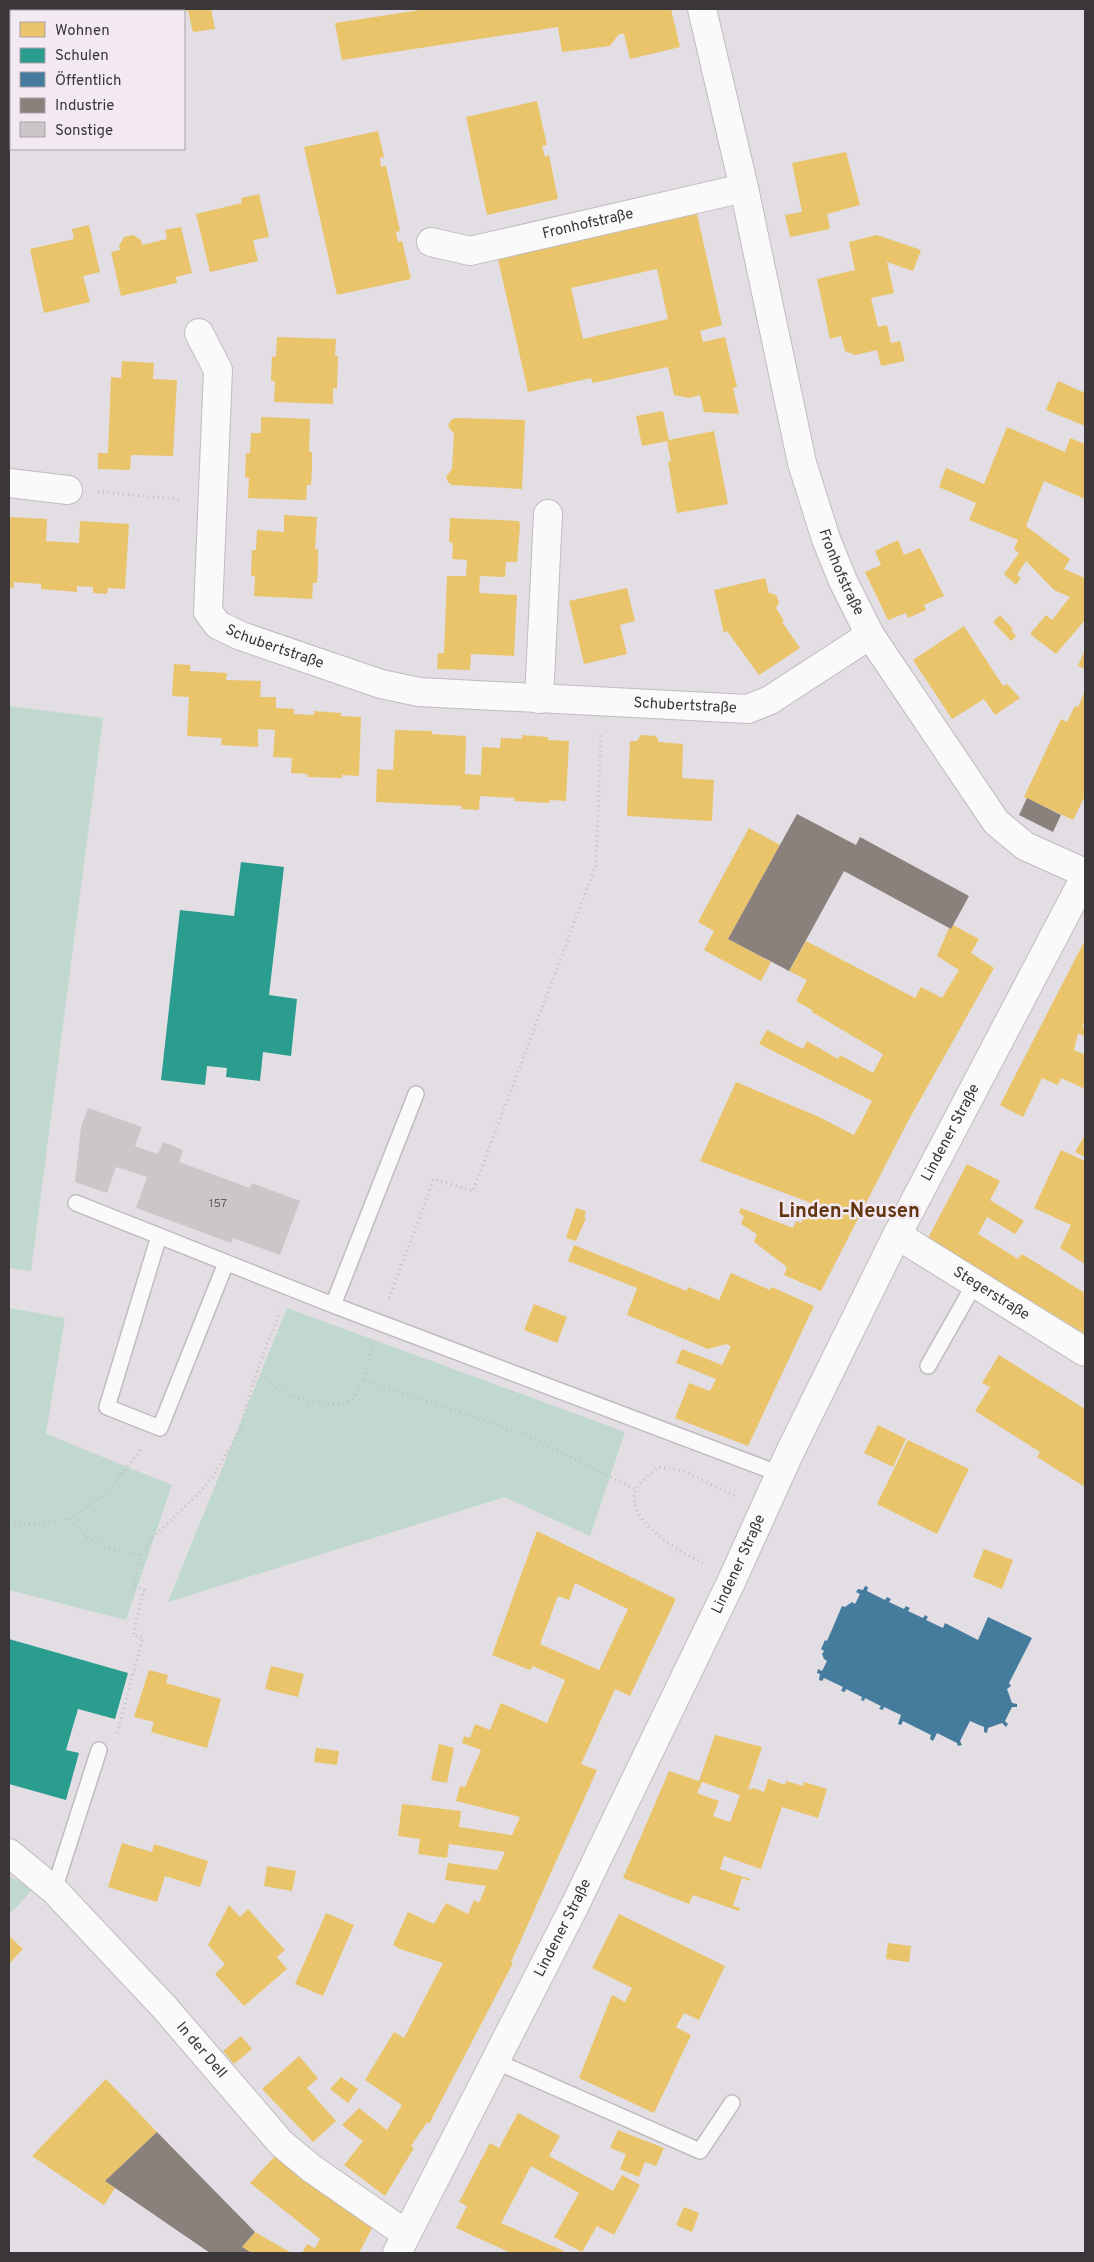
<svg xmlns="http://www.w3.org/2000/svg" width="1094" height="2262" font-family="Overpass,sans-serif">
	<style>
		.green { fill: #c0d8cd }
		.homes { fill: #e9c46a; fill-rule: evenodd }
		.schools { fill: #2a9d8f }
		.public { fill: #457b9d }
		.industry { fill: #8a817c }
		.building { fill: #cbc7c8 }
		.lines { fill: none; stroke-linecap: round; stroke-linejoin: round }
		.lane-casing { stroke: #bfbbbf; stroke-width: 18 }
		.street-casing { stroke: #bfbbbf; stroke-width: 30 }
		.secondary-casing { stroke: #bfbbbf; stroke-width: 30 }
		.path { stroke: #c1c0c1; stroke-width: 3; stroke-dasharray: 1 4; stroke-linecap: butt }
		.lane { stroke: #fbfafb; stroke-width: 15 }
		.street { stroke: #fbfafb; stroke-width: 28 }
		.secondary { stroke: #fbfafb; stroke-width: 28 }
		.labels { text-anchor: middle; dominant-baseline: central; stroke-width: 5; stroke-linejoin: round; paint-order: stroke }
		.number-label { font-size: 12px; fill: #605c5f }
		.street-label { font-size: 15px; fill: #3a363a; stroke: #f3e9f2 }
		.district-label { font-size: 20px; font-weight: bold; fill: #61360e; stroke: #f3e9f2 }
	</style>
	<rect width="100%" height="100%" fill="#e3dee3"/>
	<path class="green" d="M9 706 103 718 31 1271 9 1268Z
		M9 1308 65 1318 46 1434 172 1485 126 1620 9 1590Z
		M287 1308 625 1432 590 1536 505 1497 168 1602Z
		M9 1876 33 1889 9 1915Z"/>
	<path class="homes" d="M9 9H54L55 11H11V46L9 47Z
		M145 9H211L215 29 193 32 188 11H146Z
		M427 9H671L680 47 630 59 624 34H619L610 46 562 52 558 27 342 60 335 23Z
		M537 101 547 145 542 146 545 157 549 155 558 199 487 215 466 117Z
		M378 131 384 157 380 158 381 167 386 166 400 231 396 232 398 242 402 241 411 279 337 295 304 147Z
		M846 152 860 205 827 214 830 229 790 237 785 215 802 212 792 163Z
		M259 194 269 237 253 240 258 261 210 272 196 214 242 203 241 198Z
		M697 214 722 325 700 331 703 342 725 337 737 387 733 388 739 414 704 412 700 395 689 398 674 395 668 367 593 383 591 378 528 392 498 259ZM657 269 668 319 583 339 571 288Z
		M89 225 100 272 83 276 90 302 44 313 30 249 74 239 72 229Z
		M181 227 192 273 176 277 177 283 121 296 111 252 120 250 119 246 124 237 133 235 141 240 142 245 167 239 165 230Z
		M877 235 921 250 913 271 887 262 894 293 871 298 878 327 887 325 891 343 900 341 905 361 881 366 877 350 855 355 845 351 841 336 830 339 817 279 855 270 849 242Z
		M277 337 336 339 335 356H338L337 389 333 388V404L274 402 275 381H271L272 357 276 356Z
		M122 361 154 363 153 379 177 380 173 456 131 455 130 470 98 469V453H108L111 377 121 378Z
		M1058 381 1085 393V426L1046 410Z
		M663 411 669 440 714 431 728 504 677 513 668 462 671 461 667 441 642 446 636 416Z
		M261 417 310 419 309 452H312V468L311 485H307L306 500 248 498 249 478 245 477 246 453H250L251 433H261Z
		M456 418 525 420 522 489 452 485 448 482 446 477 452 469 454 434 448 426 451 420Z
		M1007 427 1065 452 1070 438 1085 444V499L1044 481 1026 526 1070 559 1064 569 1085 578V620L1056 654 1030 634 1046 615 1052 620 1070 597 1054 590 1026 561 1017 575 1021 578 1016 585 1004 574 1019 553 1014 549 1018 540 969 520 976 503 939 487 946 468 984 484Z
		M284 515 317 517 315 549H318V565L317 583H313L312 599 254 596 255 576H251L252 550H256L257 530 284 532Z
		M9 517 47 519 46 541 79 543 80 521 129 524 125 589 108 588 107 594 93 593V587L77 586V592L41 589V584L14 582V588L9 587Z
		M450 518 519 521 520 526 517 562H506L505 577 480 576 479 593 517 595 514 656 471 654 470 670 437 669 438 653H444L447 576H466L467 560 452 559 453 544 449 541Z
		M898 540 904 555 920 548 944 596 924 605 926 610 908 618 906 613 888 620 865 572 881 565 875 551Z
		M765 578 769 593 776 595 779 602 776 608 784 621 782 622 800 648 759 675 727 631 724 633 714 590Z
		M627 588 635 621 620 625 627 654 584 664 569 601Z
		M1000 615 1013 629 1011 630 1016 636 1011 641 993 622Z
		M964 626 1003 686 1007 684 1020 698 995 715 984 699 952 719 913 660Z
		M1085 649V669L1078 666Z
		M174 664 190 665V671L227 673 226 680 261 681 260 697H276V708L294 709V714L314 715V711L341 713V716L361 717 359 776 342 775V778L307 777 308 774 291 773 292 758 273 757 275 730 258 729V747L221 745 222 738 187 736 189 697 172 696Z
		M1085 691V796L1073 820 1024 797 1061 719 1067 722 1075 706 1078 707Z
		M395 730 432 731V734L466 736 465 774 481 775 482 747 500 748 501 738 522 739V735L548 737V740L569 741 566 801 550 800 549 803 514 801 515 798 480 796 479 810 461 809 462 806 376 802 377 769 393 770Z
		M641 735 656 736 659 742 683 744 682 778 714 780 712 821 627 816 630 741H637Z
		M749 828 780 845 728 939 771 962 761 981 704 950 714 931 698 922Z
		M953 925 979 939 971 953 994 968 907 1123 821 1291 784 1275 787 1267 754 1242 757 1234 741 1224 744 1216 739 1213 741 1208 793 1228 796 1221 801 1223 811 1203 700 1161 736 1082 817 1116 854 1135 872 1101 759 1044 767 1030 803 1049 807 1041 838 1059 840 1055 873 1073 883 1054 812 1012V1010L796 1001 807 980 789 971 806 941 915 998 921 987 942 998 959 970 937 956 949 928 951 929Z
		M1085 940V1021L1082 1026 1085 1027V1037L1078 1033 1074 1050 1085 1055V1089L1061 1078 1058 1085 1042 1078 1023 1117 1000 1105Z
		M1085 1135V1157L1075 1152Z
		M1061 1150 1085 1161V1264L1060 1248 1071 1225 1034 1208Z
		M967 1164 1000 1181 990 1200 1024 1221 1015 1234 987 1217 978 1234 1018 1259 1022 1254 1085 1293V1334L928 1238Z
		M576 1208 586 1211 584 1217 586 1218 576 1241 566 1238Z
		M574 1245 687 1291 688 1287 719 1300 731 1273 770 1290 772 1287 814 1306 748 1446 675 1418 689 1383 710 1391 716 1379 676 1363 682 1349 722 1365 731 1346 726 1344 708 1349 627 1315 637 1288 568 1261Z
		M534 1304 567 1317 557 1343 524 1330Z
		M999 1355 1085 1409V1487L1037 1457 1040 1452 975 1411 990 1387 982 1383Z
		M878 1425 906 1439 893 1467 864 1453Z
		M908 1440 969 1469 937 1534 877 1504Z
		M537 1531 676 1599 630 1696 615 1689 581 1764 597 1770 511 1962 513 1963 429 2124 427 2122 411 2146 414 2148 385 2196 344 2165 363 2141 342 2125 359 2108 387 2130 402 2105 365 2080 394 2032 404 2038 443 1963 400 1949 393 1945 408 1912 434 1924 446 1903 468 1914 474 1900 479 1903 486 1886 445 1880 448 1863 497 1870 505 1852 449 1844 447 1858 418 1854 420 1839 398 1836 402 1804 461 1811 459 1827 512 1835 520 1817 456 1801 460 1786 465 1787 481 1750 462 1743 464 1736 470 1738 475 1724 490 1730 501 1703 547 1723 565 1680 533 1666 530 1670 492 1655ZM575 1583 628 1609 599 1670 540 1644 558 1596 569 1600Z
		M984 1549 1013 1560 1002 1589 973 1577Z
		M271 1666 304 1674 298 1697 265 1689Z
		M149 1670 168 1675 166 1683 221 1699 207 1748 151 1732 154 1722 134 1717Z
		M715 1735 762 1747 748 1790 754 1788 764 1792 768 1779 785 1785 786 1781 803 1786 804 1782 827 1789 818 1818 782 1807 761 1869 724 1856 720 1869 750 1879V1881L742 1878 733 1906 740 1908 739 1911 693 1895 689 1904 623 1878 669 1771 699 1781ZM702 1782 740 1795 730 1822 713 1816 719 1801 697 1793Z
		M439 1744 454 1748 447 1783 431 1780Z
		M316 1748 339 1751 337 1765 314 1762Z
		M122 1843 152 1852 154 1844 208 1861 200 1887 165 1876 157 1902 108 1887Z
		M267 1866 296 1871 292 1891 264 1886Z
		M229 1905 240 1917 248 1909 285 1950 277 1957 287 1969 244 2006 215 1974 225 1964 208 1945Z
		M326 1913 354 1925 323 1996 295 1984Z
		M619 1914 725 1966 699 2020 684 2013 676 2027 691 2035 654 2113 579 2078 612 1995 625 2002 632 1988 592 1968Z
		M9 1936 23 1949 9 1964Z
		M888 1943 911 1946 909 1962 886 1959Z
		M241 2036 252 2049 234 2064 223 2051Z
		M299 2056 318 2078 307 2088 336 2121 313 2142 262 2089Z
		M341 2077 358 2089 348 2103 330 2089Z
		M106 2079 157 2132 105 2181 115 2188 104 2205 32 2156Z
		M518 2113 560 2136 549 2156 613 2191 622 2175 640 2185 614 2235 597 2226 582 2252 554 2237 579 2193 531 2166 501 2223 564 2251 563 2253H511L456 2228 467 2206 459 2202 490 2143 499 2148Z
		M618 2130 664 2148 656 2166 645 2162 639 2177 620 2169 626 2154 610 2148Z
		M277 2154 298 2176 372 2228 359 2253H302L307 2244 315 2248 320 2239 250 2183Z
		M684 2207 699 2213 692 2232 676 2225Z
		M255 2232 281 2247 292 2253H252L242 2247Z"/>
	<path class="schools" d="M241 862 284 867 269 995 297 999 291 1056 263 1052 260 1081 226 1077 227 1068 207 1066 205 1085 161 1080 180 910 234 916Z
		M9 1639 128 1673 115 1719 78 1709 66 1750 79 1753 66 1800 9 1784Z"/>
	<path class="public" d="M865 1586 868 1587 867 1591 885 1600 887 1597 891 1599 889 1602 904 1609 906 1606 910 1608 908 1611 923 1618 925 1615 928 1617 926 1620 943 1628 945 1623 978 1640 988 1617 1032 1638 1009 1683 1011 1686 1007 1689 1012 1703 1017 1704V1707H1012L1005 1721 1008 1724 1006 1727 1002 1723 988 1728 987 1733 984 1732V1727L970 1721 960 1741 962 1745 958 1746 957 1743 937 1733 933 1741 930 1739 931 1735 903 1721 901 1725 898 1724 901 1715 884 1707 883 1710 879 1709 881 1706 865 1698 864 1701 861 1700 862 1697 846 1689 845 1692 841 1691 843 1687 824 1678 822 1681 819 1680 820 1674 817 1673 818 1669 822 1671 827 1661 824 1659 822 1654 824 1651 821 1649 825 1640 827 1641 842 1606 845 1607 852 1602 855 1604 860 1594 856 1592 858 1589 863 1590Z"/>
	<path class="industry" d="M1027 798 1061 815 1053 832 1019 815Z
		M797 814 856 845 860 837 969 896 951 929 844 871 789 971 728 939Z
		M157 2132 255 2232 242 2247 252 2253H210L105 2181Z"/>
	<path class="building" d="M88 1108 142 1127 135 1146 158 1154 163 1142 183 1150 179 1162 250 1188 252 1183 300 1201 280 1255 233 1238 231 1243 136 1208 147 1177 116 1167 107 1193 75 1182 81 1127Z"/>
	<g class="lines">
		<defs>
			<path id="lane" d="M416 1094 333 1305 780 1474
				M76 1203 333 1305
				M159 1236 107 1407 160 1428 226 1263
				M928 1366 975 1283
				M54 1890 99 1750
				M495 2061 700 2151 732 2103"/>
			<g id="street">
				<path id="s1" d="M702 9 744 188 802 463 826 539 843 581 870 635 996 822 1025 846 1085 873"/>
				<path id="s2" d="M431 242 470 251 744 188"/>
				<path id="s3" d="M199 333 218 370 208 612 218 625 241 636 381 684 419 692 748 709 770 700 870 635"/>
				<path d="M9 483 68 490"/>
				<path d="M539 699 548 514"/>
				<path id="s4" d="M897 1235 1085 1352"/>
				<path id="s5" d="M9 1853 54 1890 165 2008 281 2143 311 2168 406 2234"/>
			</g>
			<g id="secondary">
				<path id="s6" d="M397 2253 575 1905 733 1578 789 1454 897 1235 1085 877"/>
			</g>
		</defs>
		<use href="#lane" class="lane-casing"/>
		<use href="#street" class="street-casing"/>
		<use href="#secondary" class="secondary-casing"/>
		<path class="path" d="M98 492 179 499
			M389 1298 434 1179 473 1191 596 865 601 733
			M257 1371C266 1378 275 1387 285 1393 298 1400 340 1410 352 1399 357 1394 360 1385 363 1379L528 1436 635 1489
			M363 1379 373 1347
			M70 1519 85 1537 106 1547 142 1556
			M9 1524H31L70 1519 105 1494 142 1449
			M703 1563C680 1552 627 1522 635 1492 637 1483 652 1473 659 1467L684 1471 735 1496
			M117 1733 143 1638 133 1635 144 1590 132 1585 142 1556 151 1539 196 1496 213 1476 238 1434 257 1371 280 1311"/>
		<use href="#lane" class="lane"/>
		<use href="#street" class="street"/>
		<use href="#secondary" class="secondary"/>
	</g>
	<g class="labels">
		<g class="number-label">
			<text x="218" y="1204">157</text>
		</g>
		<g class="street-label">
			<text stroke="none"><textPath href="#s2" startOffset="161">Fronhofstraße</textPath></text>
			<text stroke="none"><textPath href="#s1" startOffset="581">Fronhofstraße</textPath></text>
			<text stroke="none"><textPath href="#s3" startOffset="361">Schubertstraße</textPath></text>
			<text stroke="none"><textPath href="#s3" startOffset="779">Schubertstraße</textPath></text>
			<text stroke="none"><textPath href="#s6" startOffset="1250">Lindener Straße</textPath></text>
			<text stroke="none"><textPath href="#s4" startOffset="111">Stegerstraße</textPath></text>
			<text stroke="none"><textPath href="#s6" startOffset="769">Lindener Straße</textPath></text>
			<text stroke="none"><textPath href="#s6" startOffset="365">Lindener Straße</textPath></text>
			<text stroke="none"><textPath href="#s5" startOffset="276">In der Dell</textPath></text>
		</g>
		<g class="district-label">
			<text x="849" y="1212">Linden-Neusen</text>
		</g>
	</g>
	<rect width="1094" height="2262" fill="none" stroke="#3a363a" stroke-width="20"/>
	<rect x="10" y="10" width="175" height="140" fill="#f3e9f2" stroke="#a9a1a8"/>
	<rect x="20" y="22" width="25" height="15" fill="#e9c46a" stroke="#a9a1a8"/>
	<text x="55" y="35" font-size="15" fill="#3a363a">Wohnen</text>
	<rect x="20" y="48" width="25" height="15" fill="#2a9d8f" stroke="#a9a1a8"/>
	<text x="55" y="60" font-size="15" fill="#3a363a">Schulen</text>
	<rect x="20" y="72" width="25" height="15" fill="#457b9d" stroke="#a9a1a8"/>
	<text x="55" y="85" font-size="15" fill="#3a363a">Öffentlich</text>
	<rect x="20" y="98" width="25" height="15" fill="#8a817c" stroke="#a9a1a8"/>
	<text x="55" y="110" font-size="15" fill="#3a363a">Industrie</text>
	<rect x="20" y="122" width="25" height="15" fill="#cbc7c8" stroke="#a9a1a8"/>
	<text x="55" y="135" font-size="15" fill="#3a363a">Sonstige</text>
</svg>
